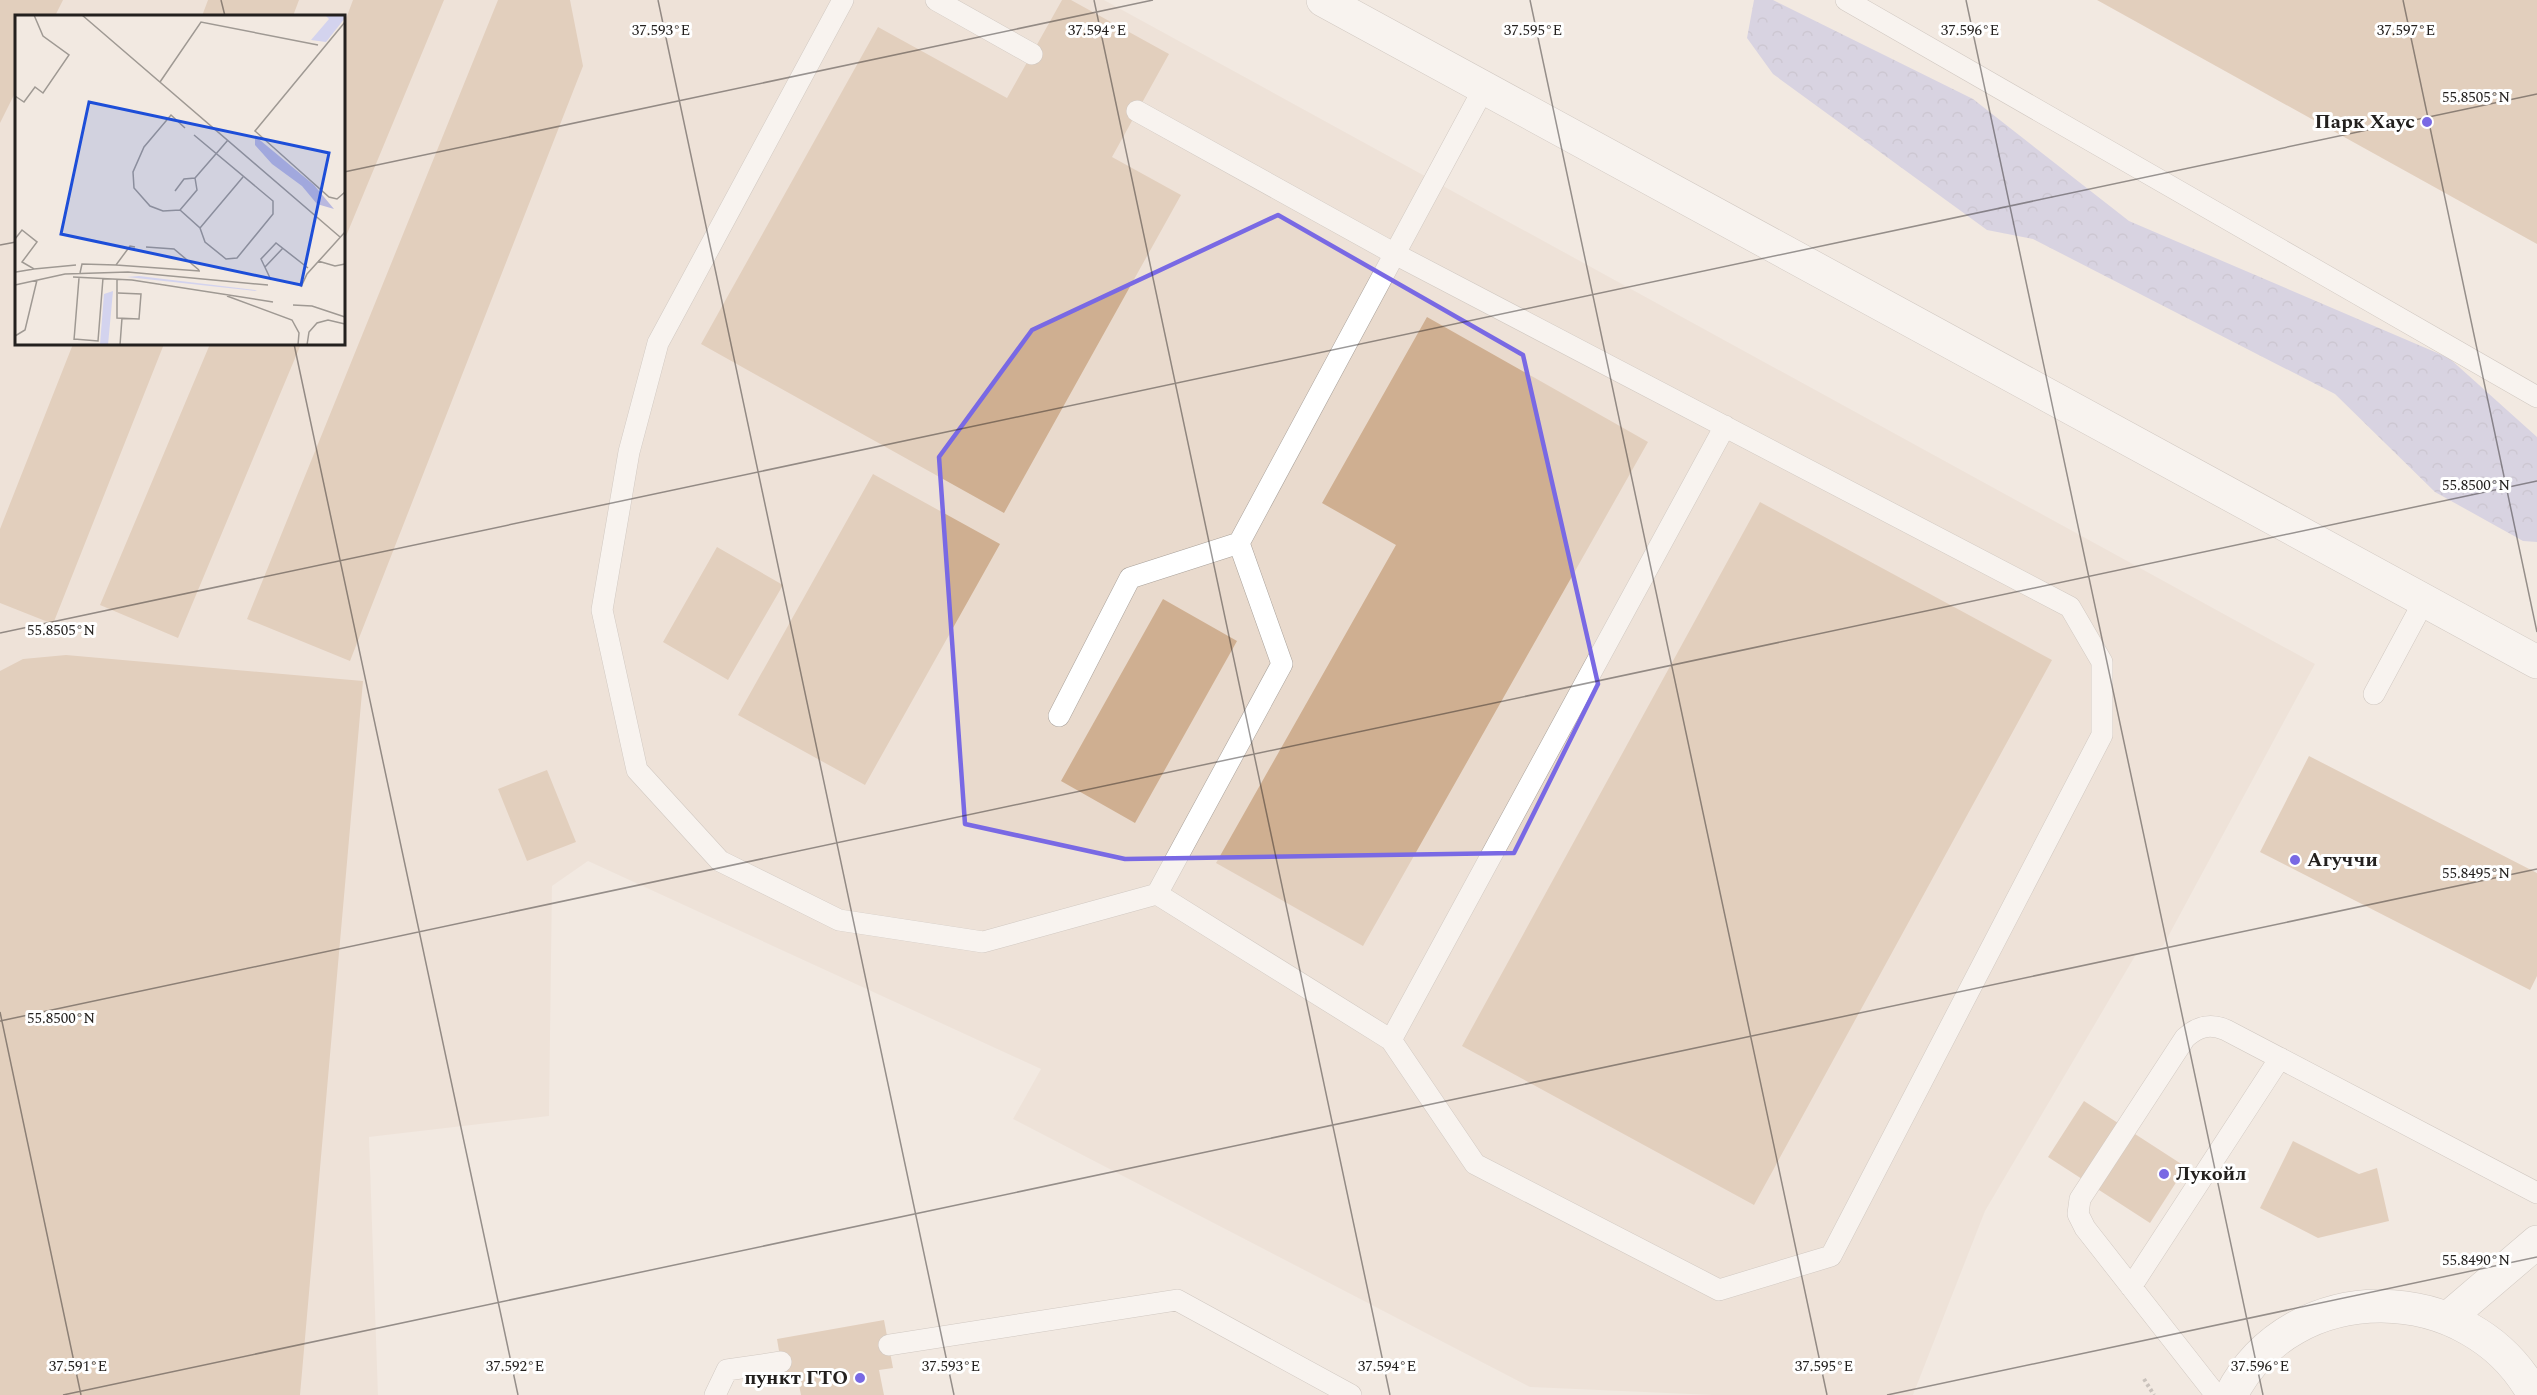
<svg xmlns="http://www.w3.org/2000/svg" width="2537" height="1395" font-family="Spectral,serif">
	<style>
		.built { fill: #e9dacd; fill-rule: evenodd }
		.forest { fill: url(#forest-crowns) }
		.building { fill: #cfaf91 }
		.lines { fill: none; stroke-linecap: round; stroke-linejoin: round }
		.lane-casing { stroke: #a9a19a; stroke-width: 22 }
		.street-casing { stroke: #a9a19a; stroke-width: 34 }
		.secondary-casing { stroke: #a9a19a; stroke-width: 34 }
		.path { stroke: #98928c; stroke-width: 4; stroke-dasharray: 3 3; stroke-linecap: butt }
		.lane { stroke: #fff; stroke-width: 21 }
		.street { stroke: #fff; stroke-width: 33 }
		.secondary { stroke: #fff; stroke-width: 33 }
		.marked { fill: none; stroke: #7969e4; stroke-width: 4.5; stroke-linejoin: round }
		.ticks { fill: none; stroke: #23201e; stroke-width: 1.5; stroke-opacity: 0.45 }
		.poi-dot { fill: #7969e4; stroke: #fff; stroke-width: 2 }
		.labels { text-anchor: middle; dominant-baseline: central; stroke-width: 6; stroke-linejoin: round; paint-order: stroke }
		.poi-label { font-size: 20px; font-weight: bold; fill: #23201e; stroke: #fff; text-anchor: end }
		.inset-road { fill: none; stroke: #9f9993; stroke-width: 1.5 }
		.view { fill: #1d4ed8; fill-opacity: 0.15; stroke: #1d4ed8; stroke-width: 3 }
		.inset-edge { fill: none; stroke: #23201e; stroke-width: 3 }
		.ticks-label { font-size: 15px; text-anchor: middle; fill: #23201e; stroke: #fff; stroke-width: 6; stroke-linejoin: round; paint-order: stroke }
	</style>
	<defs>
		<pattern id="forest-crowns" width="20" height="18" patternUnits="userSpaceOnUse" patternTransform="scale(1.5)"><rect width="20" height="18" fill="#b9b8df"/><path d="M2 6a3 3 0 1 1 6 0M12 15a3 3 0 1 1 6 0" fill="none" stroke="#9f9ebf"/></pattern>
	</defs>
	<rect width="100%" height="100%" fill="#f2e9e1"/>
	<path class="built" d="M0 0H1104L2315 664 2163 946 2135 956 1985 1211 1913 1395H1712L1530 1387 1013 1119 1041 1069 588 861 552 886 549 1116 369 1137 378 1395H0ZM16 16H344V344H16Z"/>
	<path class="forest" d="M1754 0H1773L1973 99 2129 221 2449 358 2537 437V542L2523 541 2435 492 2335 394 2033 239 1987 230 1773 74 1747 38Z"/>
	<path class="building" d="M0 0H63L55 16H16V91L0 123Z
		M208 0H299L293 16H202Z
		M353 0H444L344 241V24Z
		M498 0H570L583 66 350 661 247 619Z
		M1062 0H1071L1169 54 1112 157 1181 195 1004 513 701 344 878 27 1007 98Z
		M2097 0H2537V244Z
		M1427 317 1648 442 1363 946 1216 863 1396 545 1322 503Z
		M73 344H164L53 624 0 603V529Z
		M210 344H301L178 638 100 605Z
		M873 474 1000 544 865 785 738 715Z
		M1760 502 2052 660 1754 1205 1462 1046Z
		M717 547 783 585 728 680 663 642Z
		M1163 599 1237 641 1135 823 1061 781Z
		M66 655 363 681 300 1395H0V671L23 659Z
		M2309 756 2537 873V976L2530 990 2260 852Z
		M547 770 576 842 527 861 498 789Z
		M2084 1101 2186 1167 2150 1223 2048 1157Z
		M2293 1141 2359 1174 2377 1168 2389 1221 2318 1238 2260 1208Z
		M884 1320 893 1368 879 1370 884 1395H801L799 1385 785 1387 777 1339Z"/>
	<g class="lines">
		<defs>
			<path id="lane" d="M843 0 658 343 629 452 602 610 637 770 720 861 839 920 983 942 1157 894 1391 1040 1475 1164 1719 1290 1831 1256 2102 735V662L2070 607 1395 254 1137 111
				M936 0 1032 54
				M1846 0 2537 397
				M2374 694 2424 601
				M1059 716 1130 578 1239 543 1484 88
				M1157 894 1282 664 1239 543
				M1391 1040 1725 426
				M2131 1287 2280 1058
				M889 1345 1177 1300 1351 1395
				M715 1395 727 1370 781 1362
				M2216 1395 2085 1228 2078 1214 2080 1199 2185 1038C2198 1026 2210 1023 2226 1030L2537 1193"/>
			<path id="street" d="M1323 0 2537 662"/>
			<path id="secondary" d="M2448 1318 2537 1242
				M2231 1395C2292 1275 2471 1278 2534 1395"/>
		</defs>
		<use href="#lane" class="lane-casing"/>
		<use href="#street" class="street-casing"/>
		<use href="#secondary" class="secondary-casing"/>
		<path class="path" d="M2144 1379 2154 1395"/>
		<use href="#lane" class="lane"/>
		<use href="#street" class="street"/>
		<use href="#secondary" class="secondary"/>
	</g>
	<path d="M0 0H2537V1395H0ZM1278 215 1523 355 1598 684 1514 853 1125 859 965 824 939 457 1032 330Z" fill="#f2e9e1" fill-opacity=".55" fill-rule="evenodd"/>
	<path class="marked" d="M1278 215 1523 355 1598 684 1514 853 1125 859 965 824 939 457 1032 330Z"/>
	<path class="ticks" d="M221 0 225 16M658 0 954 1395M1094 0 1390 1395M1530 0 1827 1395M1966 0 2263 1395M2403 0 2537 632M344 172 1153 0M0 245 16 242M294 344 518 1395M0 633 2537 94M0 1012 81 1395M0 1021 2537 481M63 1395 2537 869M1887 1395 2537 1257"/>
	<g class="poi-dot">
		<circle cx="2427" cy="122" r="6"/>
		<circle cx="2295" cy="860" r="6"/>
		<circle cx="2164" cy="1174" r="6"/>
		<circle cx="860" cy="1378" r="6"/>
	</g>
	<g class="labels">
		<g class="poi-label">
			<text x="2415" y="122">Парк Хаус</text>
			<text x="2307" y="860" text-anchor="start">Агуччи</text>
			<text x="2176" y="1174" text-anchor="start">Лукойл</text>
			<text x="848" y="1378">пункт ГТО</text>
		</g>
	</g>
	<g transform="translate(15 15)">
		<rect width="330" height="330" fill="#f2e9e1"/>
		<path d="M310 0H330V3L311 27 296 25 314 4ZM124 261 240 275 242 276 112 262ZM98 276 93 330 0 329H85L89 279Z" fill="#d3d3ee"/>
		<path d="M240 121 299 170 319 194 302 189 287 171 257 149 240 130Z" fill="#b9b8df"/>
		<path class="inset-road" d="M67 0 325 222M330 7 240 116 314 182 322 184 330 177M145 67 186 7 303 30M0 81 9 87 20 72 28 78 54 40 28 21 19 0M170 113 156 100 129 132 118 157 119 173 135 191 148 196 165 195 185 213 190 227 211 244 222 243 258 199V186L179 120M160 176 169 164 180 163 213 125M165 195 182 175 180 163M185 213 228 162M0 224 7 215 22 227 7 247 19 254 61 250M131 232 159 234 184 255M303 246 320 251 330 249M101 250 185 256M250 252 268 233M1 257 19 254M65 258 67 249 101 250 115 231 120 232M58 262 117 265 258 287M102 264V303L124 304 126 279 103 278M256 265 246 244 261 228 293 253M0 270 50 259 113 257 253 270M286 272 292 259 330 217M212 281 277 305 284 318 283 330M278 290 297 291 330 302M0 321 10 315 22 265M59 324 83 326 88 263M59 325 64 263M105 330 107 303M292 330 294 317 302 308 313 305 330 309"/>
		<path class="view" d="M74 87 314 138 286 270 46 219Z"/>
		<rect width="330" height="330" class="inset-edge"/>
	</g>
	<g class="ticks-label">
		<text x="661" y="35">37.593°E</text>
		<text x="1097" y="35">37.594°E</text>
		<text x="1533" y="35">37.595°E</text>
		<text x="1970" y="35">37.596°E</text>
		<text x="2406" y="35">37.597°E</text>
		<text x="2476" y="102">55.8505°N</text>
		<text x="2476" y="490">55.8500°N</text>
		<text x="61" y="635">55.8505°N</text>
		<text x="2476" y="878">55.8495°N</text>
		<text x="61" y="1023">55.8500°N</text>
		<text x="2476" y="1265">55.8490°N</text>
		<text x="78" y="1371">37.591°E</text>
		<text x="515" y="1371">37.592°E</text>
		<text x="951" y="1371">37.593°E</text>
		<text x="1387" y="1371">37.594°E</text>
		<text x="1824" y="1371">37.595°E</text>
		<text x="2260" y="1371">37.596°E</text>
	</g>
</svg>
